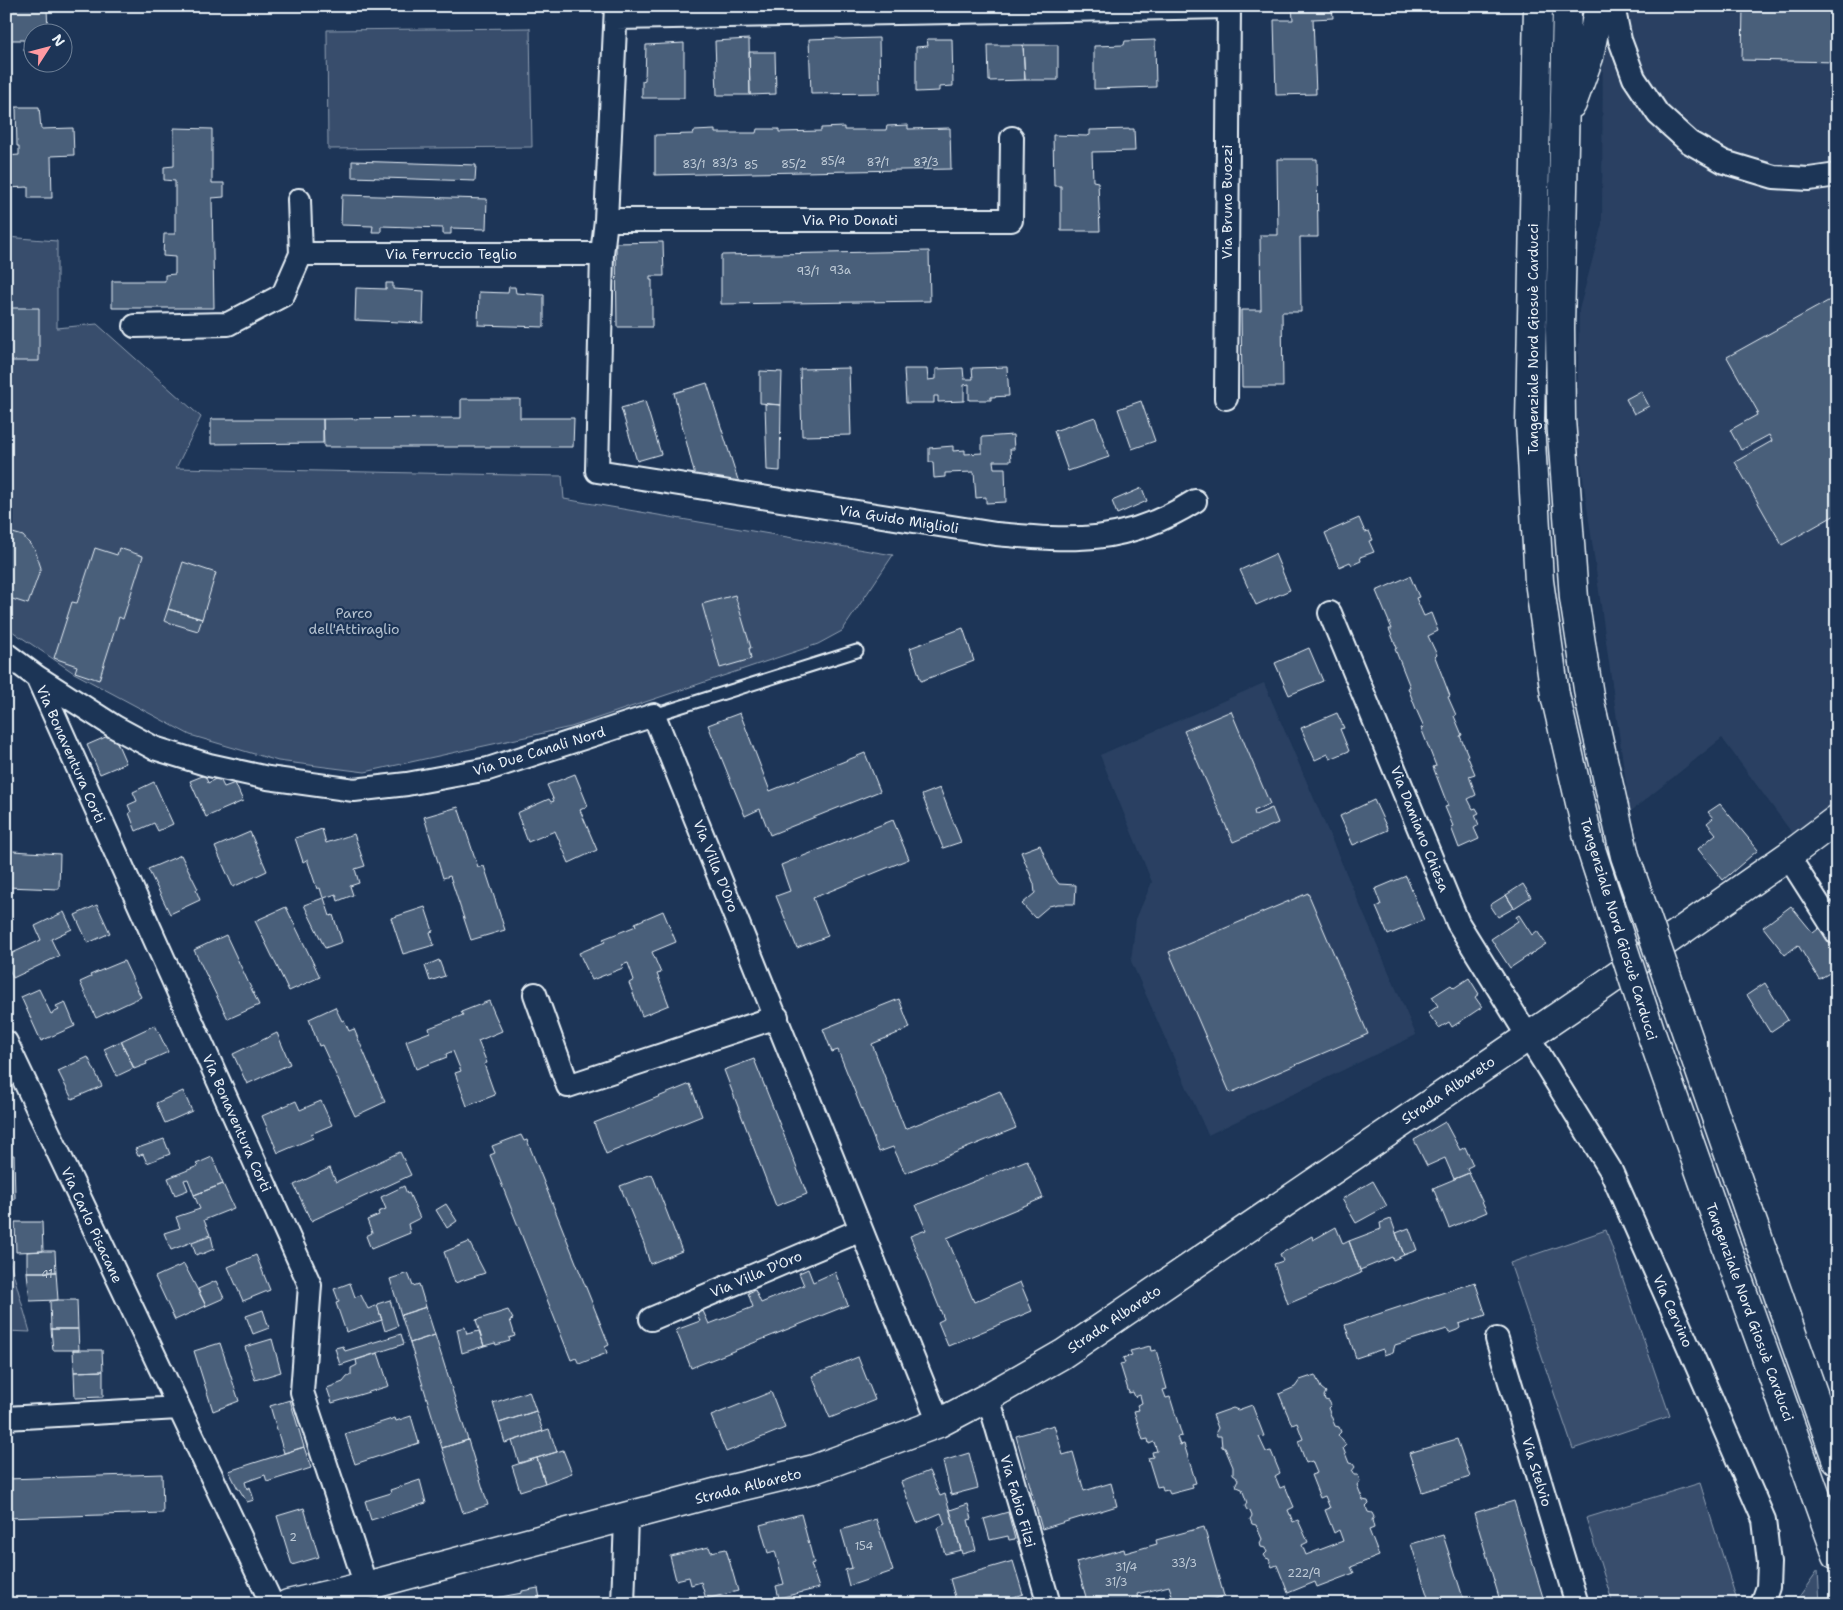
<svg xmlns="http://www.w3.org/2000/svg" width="1843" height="1610" font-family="'Shantell Sans',sans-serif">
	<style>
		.built { fill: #2a4162 }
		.green { fill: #374d6c; stroke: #909fb2 }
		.building { fill: #495e7a; stroke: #e8f1f8 }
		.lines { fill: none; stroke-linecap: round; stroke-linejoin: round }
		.service-casing { stroke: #e8f1f8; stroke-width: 15 }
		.minor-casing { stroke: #e8f1f8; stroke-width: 26 }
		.tertiary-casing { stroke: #e8f1f8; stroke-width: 31 }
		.trunk-casing { stroke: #e8f1f8; stroke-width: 31 }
		.service { stroke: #1d3557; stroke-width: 11 }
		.minor { stroke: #1d3557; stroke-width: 22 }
		.tertiary { stroke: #1d3557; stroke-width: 28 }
		.trunk { stroke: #1d3557; stroke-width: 28 }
		.trunk-bridge-casing { stroke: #e8f1f8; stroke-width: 31; stroke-linecap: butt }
		.trunk-bridge { stroke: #1d3557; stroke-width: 28 }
		.labels { text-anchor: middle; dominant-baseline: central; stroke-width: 4.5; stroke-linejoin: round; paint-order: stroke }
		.number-label { font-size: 11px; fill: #c0ccd8 }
		.street-label { font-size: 14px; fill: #e8f1f8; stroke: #1d3557 }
		.park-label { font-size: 14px; fill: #b3c0ce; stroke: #1d3557 }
	</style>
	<rect width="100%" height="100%" fill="#1d3557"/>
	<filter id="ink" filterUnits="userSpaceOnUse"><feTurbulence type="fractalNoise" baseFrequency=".02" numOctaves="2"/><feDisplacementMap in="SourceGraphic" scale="10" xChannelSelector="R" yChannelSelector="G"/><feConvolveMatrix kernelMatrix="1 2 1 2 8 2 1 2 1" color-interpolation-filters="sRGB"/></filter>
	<g filter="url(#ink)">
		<path class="built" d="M1603 6H1837V806L1795 837 1722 738 1630 812 1577 435 1579 310 1602 224Z
			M1264 683 1416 1035 1208 1135 1131 961 1136 919 1152 882 1100 755Z"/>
		<path class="green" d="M530 28 532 147 328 149 327 30Z
			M6 237 57 241V328L97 324 201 417 176 468 562 476 564 499 893 555 842 631 818 644 571 727 365 772 278 761 190 735 74 673 6 627Z
			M1606 1230 1670 1416 1573 1449 1510 1263Z
			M6 1248 30 1332 6 1331Z
			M1700 1483 1738 1604H1613L1586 1518Z
			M1818 1570 1820 1604H1794Z"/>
		<path class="building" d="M15 6H70V7L47 8 48 32H32V50L24 51V40H6V9H15Z
			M1292 6H1332L1333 18 1313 19 1316 94 1276 95 1274 20H1293Z
			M1743 6H1837V62L1742 60Z
			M838 38 842 39 879 38 880 93 811 94 809 39Z
			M749 39 750 95H717L715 41Z
			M927 39H952L953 86 939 87V91L916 92V47L928 46Z
			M1155 40 1156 87 1094 89V46L1124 45 1125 41Z
			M684 43V98H642V81L645 80 646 45Z
			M988 45H1023L1025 80 989 81Z
			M1023 45H1058V80H1025Z
			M749 52H775L776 94 750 95Z
			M16 107H39L41 129 73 128 74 155 51 156 52 198H28V187L6 188V156L19 155V146H17Z
			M908 125V129L950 128 951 169 655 175V135L693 134 694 131 715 130V133H756L757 129H779V132L821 131V128L844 127V130H886L887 126Z
			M174 128 212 129V183H224V197L212 198 214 308H112V281H165V275L175 274V257L163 256 164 234H175V181L164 180V167L174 166Z
			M1134 129 1135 151 1092 152 1093 181 1098 182 1100 231H1061V186H1054L1053 135 1087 136 1090 135V130Z
			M1277 159H1317L1318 237H1300L1301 312H1282L1283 387H1242L1241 310H1261L1260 235H1278Z
			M352 161 476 165 475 181 352 177Z
			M342 195 487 199 486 229 451 228V234H443V228L381 226V232H372L373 226 341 225Z
			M663 242 664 276H650V280H652V327H617L616 243Z
			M929 251 930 301 721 304V255Z
			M386 283H393V289L424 291 423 323 355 320 356 288 386 289Z
			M509 287H515L516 293 544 295V327L478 325 479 292 508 293Z
			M1837 296V514L1782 545 1735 462 1772 441 1769 435 1741 450 1730 430 1757 415 1756 413 1758 412 1727 357Z
			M6 308H39V361H6Z
			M1007 367 1009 396 991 397V400H969V384L964 385V401L938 402V396H934V403H906L904 369H927L928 380 936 379V369L963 368 964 379H973L972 368Z
			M849 368 851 435 802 436 800 369Z
			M760 371 782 372 781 405 760 403Z
			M707 383 739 483 695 476 674 393Z
			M1641 391 1649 406 1634 414 1626 399Z
			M461 399H520V418H574L573 447H324L323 419 461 418Z
			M645 401 661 454 637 461 621 408Z
			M1141 401 1155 441 1132 449 1118 409Z
			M765 404 781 405 780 471 767 470Z
			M1095 417 1109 457 1068 471 1054 431Z
			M211 419H323V443L211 444Z
			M1013 435 1014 449H1010L1011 461H993L994 468H1005L1006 502 986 503V497L976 498 974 472 945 473V477L934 478 933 462H929V448L953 446V451L965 450V454L982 453V437Z
			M1142 488 1147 501 1117 514 1112 501Z
			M1359 518 1365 532 1369 531 1373 540 1369 541 1374 552 1360 557 1361 561 1352 565 1350 562 1339 567 1325 533Z
			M6 531 23 536 35 550 41 568 28 604 6 597Z
			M95 548 117 555 119 548 143 556 123 619 119 617 99 680 75 672 77 666 54 658 72 602 77 603Z
			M1275 554 1290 590 1256 605 1240 570Z
			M183 562 216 573 202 619 168 609Z
			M1410 576 1419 597 1416 598 1424 616 1431 613 1438 631 1428 636 1437 655 1435 657 1450 696 1448 697 1456 715 1454 716 1462 735 1460 736 1468 755H1467L1475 774 1469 776 1476 795 1468 799 1473 809 1476 808 1479 813 1475 815 1479 825 1474 828 1479 839 1459 848 1451 827 1453 826 1445 807 1448 806 1433 767 1436 766 1421 728 1424 727 1416 709 1408 688 1410 687 1395 649 1397 648 1389 629H1392L1376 591Z
			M735 595 751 648H749L751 659 720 668 702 604Z
			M168 609 202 619 198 631 164 621Z
			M963 628 974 661 921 681 910 648Z
			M1309 648 1323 681 1289 695 1275 663Z
			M1231 711 1270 804 1254 811 1255 815 1272 808 1278 823 1233 842 1184 731Z
			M740 713 770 791 865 753 880 791 770 835 760 809 745 816 708 725Z
			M1337 713 1344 728 1340 729 1349 751 1330 759 1328 754 1315 760 1301 728Z
			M108 736 116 740 126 763 100 774 87 745Z
			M575 774 588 806 580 810 597 850 569 863 555 831 528 842 517 813 549 799 551 802 554 801 547 785Z
			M205 775 208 783 219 777 224 787 235 783 243 801 206 817 190 781Z
			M154 782 173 824 158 831 154 823 136 831 129 813 131 812 128 805 137 801 133 792Z
			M940 788 961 842 943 848 922 795Z
			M1374 800 1388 830 1353 845 1340 816Z
			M1720 804 1758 850 1723 880 1698 849 1716 834 1707 823 1713 818 1708 812Z
			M458 807 478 867 484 866 505 930 471 940 450 876 443 878 424 817Z
			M893 820 909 859 813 898 828 936 797 948 776 896 790 891 781 865Z
			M322 829 326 843 354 834 365 866 355 869 359 883 350 886 353 895 338 901 336 894 324 898 330 916 333 915 342 942 325 948 304 905 323 898 320 888 317 889 308 862V859L303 862 295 838Z
			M250 832 267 871 233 887 215 847Z
			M1040 845 1053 876 1059 884 1076 885 1075 904H1058L1049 906 1035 918 1022 904 1035 893 1034 884 1021 852Z
			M6 846 13 851 60 854 59 889 6 887Z
			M181 855 198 889 196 890 200 900 170 914 148 869Z
			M1406 876 1424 920 1388 935 1376 907 1381 905 1375 889Z
			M1523 884 1531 897 1514 908 1506 895Z
			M1308 893 1368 1034 1230 1093 1169 952Z
			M1506 895 1514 908 1498 917 1490 905Z
			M97 905 110 933 88 943 75 915Z
			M1791 906 1813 933 1823 925 1837 950V973L1835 974 1833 971 1819 979 1798 945 1785 955 1763 927Z
			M286 907 320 977 289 991 255 921Z
			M425 907 433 931 430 932 434 945 403 954 391 918Z
			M663 911 676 942 652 952 661 973 657 974 669 1005 642 1016 629 983 634 980 628 963 622 965 623 968 592 980 579 953 605 942 603 939 636 926 635 923Z
			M64 912 72 929 51 939 59 956 13 978 6 962V956L41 940 35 926Z
			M1519 915 1532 935 1537 931 1546 944 1510 968 1491 939 1518 921 1516 917Z
			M226 935 259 1005 228 1019 194 950Z
			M439 960 445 976 430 981 425 966Z
			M124 961 141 997 96 1018 80 982 91 977 90 975Z
			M1469 978 1479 994 1475 997 1482 1007 1452 1027 1449 1022 1439 1028 1428 1013 1438 1006 1432 997 1451 985 1454 988Z
			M1765 983 1788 1020 1770 1032 1747 995Z
			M39 989 51 1014 59 1010 56 1006 65 1002 75 1026 41 1041 21 997Z
			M899 999 910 1028 872 1044 905 1129 1000 1091 1016 1128 905 1173 893 1147 879 1152 838 1050 832 1052 823 1029Z
			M489 1001 502 1031 478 1041 487 1063 484 1064 495 1095 467 1106 455 1073 461 1071 453 1051 446 1054 447 1057 416 1069 406 1041 430 1032 429 1028 463 1015 461 1012Z
			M335 1007 342 1021 344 1020 349 1031 354 1029 385 1102 355 1116 322 1045 319 1046 309 1019Z
			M155 1025 168 1052 146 1062 147 1064 134 1069 121 1041Z
			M277 1033 290 1064 247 1084 233 1054Z
			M121 1041 134 1068 117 1076 104 1049Z
			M88 1057 102 1086 72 1099 58 1071Z
			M754 1059 807 1194 776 1206 724 1070Z
			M690 1084 702 1116 606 1154 594 1123Z
			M183 1091 192 1111 165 1123 156 1103Z
			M296 1101 300 1110 321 1101 332 1125 311 1134 313 1138 278 1153 262 1116Z
			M1445 1122 1460 1150 1465 1147 1473 1165 1467 1168 1469 1173 1454 1179 1445 1158 1427 1166 1414 1140Z
			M521 1135 524 1141 527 1140 609 1345 605 1347 607 1353 579 1364 576 1358 571 1360 490 1155 495 1153 492 1146Z
			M164 1139 170 1154 147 1163 143 1154 138 1156 135 1149Z
			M400 1152 411 1175 311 1221 294 1185 330 1168 336 1182Z
			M6 1155H14L15 1199H6Z
			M212 1157 223 1184 194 1195 188 1179 184 1180 188 1190 175 1195 168 1178 198 1166 196 1164Z
			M1027 1160 1043 1198 947 1238 974 1302 1020 1282 1032 1311 948 1346 938 1322 944 1319 910 1236 926 1230 916 1205Z
			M1469 1173 1487 1212 1449 1228 1433 1188Z
			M652 1174 682 1251 650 1264 644 1244 620 1186Z
			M1373 1181 1387 1206 1356 1223 1342 1199Z
			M223 1184 234 1208 204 1220 210 1235 171 1250 164 1233 180 1228 176 1217 200 1209 194 1195Z
			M404 1186 407 1194 409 1193 420 1218 408 1224 410 1233 371 1249 366 1236 372 1233 367 1220 379 1215 378 1212 386 1209 381 1197Z
			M446 1204 457 1221 447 1228 436 1210Z
			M1391 1219 1404 1255 1393 1260 1392 1257 1360 1270 1349 1241 1381 1229 1380 1223Z
			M15 1222H42L43 1251 16 1252Z
			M1336 1227 1343 1244 1349 1241 1361 1273 1288 1304 1274 1264 1283 1261 1280 1254 1312 1236 1313 1240Z
			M1409 1228 1417 1250 1404 1255 1396 1233Z
			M211 1236 214 1249 202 1254 200 1253 196 1255 192 1243Z
			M469 1242 485 1273 455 1283 444 1252Z
			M43 1251H55L56 1272H27V1252Z
			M256 1255 270 1290 243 1301 228 1267Z
			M184 1264 206 1306 175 1320 155 1277Z
			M808 1269 813 1282 835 1272 848 1305 691 1368 676 1330 700 1321 697 1313 703 1311 709 1324 753 1307 748 1293 755 1290 761 1303 804 1285 799 1273Z
			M27 1272H56L58 1300 30 1301Z
			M408 1273 413 1286 419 1284 426 1307 401 1315 390 1279Z
			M216 1281 224 1298 206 1306 198 1289Z
			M1475 1282 1486 1315 1459 1324 1460 1328 1457 1330 1449 1333 1447 1329 1395 1345 1393 1352 1384 1355 1383 1349 1356 1358 1345 1325Z
			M350 1283 355 1297 361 1295 368 1309 377 1305 382 1320 346 1332 336 1303 339 1302 334 1289Z
			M58 1300H77L78 1329H51L50 1301Z
			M390 1300 398 1326 385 1331 377 1304Z
			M426 1307 435 1335 410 1343 401 1315Z
			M263 1310 269 1328 253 1334 246 1316Z
			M508 1310 513 1319 510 1320 515 1336 509 1338 510 1341 496 1345 495 1343 484 1346 476 1320Z
			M465 1327 467 1334 479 1331 484 1346 462 1353 457 1329Z
			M51 1329H78L79 1350H53Z
			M401 1334 404 1344 340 1365 335 1348 343 1346 345 1351Z
			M435 1335 468 1440 442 1448 410 1343Z
			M272 1339 281 1372 255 1380 245 1347Z
			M220 1343 239 1401 213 1411 194 1351Z
			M1150 1346 1151 1351 1156 1350 1167 1389 1163 1390 1166 1398 1170 1397 1182 1436 1177 1437 1180 1445 1184 1444 1196 1483 1192 1484 1193 1488 1170 1494 1168 1490 1163 1491 1162 1486 1157 1487 1148 1458 1153 1457 1152 1452 1157 1451 1154 1442 1149 1444 1148 1439 1143 1440 1134 1411 1139 1410 1137 1405 1142 1403 1140 1395 1135 1397 1133 1392 1129 1393 1120 1364 1125 1363 1123 1358 1132 1355 1130 1351Z
			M73 1350H102L103 1371 74 1372Z
			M378 1353 389 1386 332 1403 327 1388 343 1382 347 1377 351 1375V1368L357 1365 356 1360Z
			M858 1357 875 1400 830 1418 812 1376Z
			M103 1371V1397L75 1398 74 1372Z
			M1315 1375 1321 1388 1326 1392 1324 1396 1325 1400 1329 1401 1331 1405 1328 1408 1335 1426 1339 1427 1341 1432 1338 1435 1346 1445 1343 1448 1349 1463 1353 1464 1355 1467 1352 1471 1354 1475H1358L1360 1481 1357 1485 1363 1500 1368 1501 1369 1504 1366 1507 1368 1512 1372 1513 1374 1517 1372 1520 1374 1528 1369 1530 1379 1556 1351 1567 1354 1573 1317 1587 1315 1582 1288 1593 1277 1565 1272 1567 1269 1559 1266 1558 1264 1555 1267 1552 1265 1548 1261 1547 1260 1543 1262 1539 1256 1525 1252 1524 1250 1519 1252 1516 1250 1511 1247 1510 1245 1506 1247 1503 1242 1489 1237 1487 1236 1483 1238 1480 1236 1476 1233 1474V1467L1225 1448 1222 1447 1221 1436H1217L1216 1432 1218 1428 1213 1415 1233 1408 1238 1410 1252 1405 1264 1436 1259 1437 1266 1452 1271 1451 1280 1473 1275 1476 1280 1488 1285 1486 1294 1507 1288 1510 1293 1522 1298 1520 1308 1542 1302 1545 1306 1555 1343 1541 1339 1530 1334 1533 1325 1510 1330 1508 1325 1496 1320 1498 1311 1475 1317 1473 1312 1461 1306 1463 1298 1441 1303 1439 1297 1423 1292 1425 1279 1394 1295 1387 1300 1380Z
			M529 1391 536 1411 499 1423 493 1403Z
			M771 1392 785 1428 726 1452 711 1416Z
			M290 1400 304 1447 284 1453 270 1406Z
			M536 1411 543 1431 505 1443 499 1423Z
			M411 1416 419 1443 355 1464 345 1434 395 1418 396 1421Z
			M1054 1425 1063 1455 1073 1452 1084 1491 1111 1483 1117 1506 1042 1529 1016 1436Z
			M549 1429 557 1452 519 1463 512 1441Z
			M1457 1439 1470 1477 1422 1492 1409 1453Z
			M468 1440 488 1505 463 1513 442 1448Z
			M304 1447 311 1468 267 1482 265 1475 245 1482 247 1489 250 1487 254 1500 247 1502 239 1489H238L229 1471Z
			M563 1450 572 1473 545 1483 537 1458Z
			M969 1453 978 1488 951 1495 943 1461Z
			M537 1458 545 1483 520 1491 512 1466Z
			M929 1471 940 1496 945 1494 961 1550 945 1554 937 1528 945 1524 941 1513 917 1523 911 1508 901 1482Z
			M162 1474 163 1513 6 1518V1479Z
			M420 1480 426 1503 371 1520 365 1501 391 1493 390 1490Z
			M1514 1501 1545 1604H1501L1474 1513Z
			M968 1504 972 1519 968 1520 976 1550 962 1554 950 1510Z
			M304 1508 319 1557 292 1565 277 1516Z
			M1008 1512 1015 1539 1009 1540 1008 1536 990 1540 984 1519Z
			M801 1514 814 1563 811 1564 819 1588 779 1598 776 1586 784 1584 775 1551 768 1553 760 1525Z
			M876 1519 893 1571 849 1586 845 1570 852 1568 841 1530Z
			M1204 1527 1224 1596 1197 1604H1175L1169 1586 1137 1594 1140 1604H1088L1076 1562 1124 1549 1125 1553 1157 1544 1156 1540Z
			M1443 1535 1465 1604H1430L1411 1544Z
			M709 1547 711 1552 726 1549 738 1591 706 1599 701 1582 691 1585 689 1577 676 1580 670 1556Z
			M1013 1561 1023 1594 992 1604H957L950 1579Z
			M538 1588 541 1604H472L474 1603V1602L522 1593V1591Z
			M916 1597 918 1604H892Z"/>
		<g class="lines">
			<defs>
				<path id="service" d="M654 715 857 651"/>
				<path id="minor" d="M616 6 606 220 602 254 597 471 996 534C1074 541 1125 545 1195 501
					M1613 6 1620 40 1634 78 1658 114 1689 142 1724 162 1774 177 1809 179 1837 175
					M616 18 1229 7
					M299 200 301 254H602
					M606 220H1011L1012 138
					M135 326 228 324 283 295 301 254
					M1226 398 1229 6
					M1330 613 1458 923 1610 1169 1680 1327 1764 1520 1769 1563 1768 1587 1762 1604
					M6 654 37 677 115 727 154 748 209 765 268 778 354 790 407 784 488 769 654 715 939 1423
					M37 677 310 1285 302 1392 366 1586
					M1788 856 1837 933
					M535 994 568 1086 777 1017
					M6 1042 272 1604
					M651 1319 861 1230
					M1497 1339 1577 1604
					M988 1397 1049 1604
					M6 1418 178 1408
					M623 1604 626 1518"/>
				<path id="tertiary" d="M288 1604 366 1586 718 1492 814 1469 939 1423 988 1397 1063 1354 1604 985 1788 856 1837 819"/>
				<path id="trunk" d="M1538 6 1530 423 1539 581 1555 695
					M1567 6 1560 328 1561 419 1574 598 1590 702
					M1572 104 1589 57 1599 6
					M1749 1212 1837 1461
					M1719 1226 1837 1555"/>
			</defs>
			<use href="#service" class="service-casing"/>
			<use href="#minor" class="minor-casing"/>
			<use href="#tertiary" class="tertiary-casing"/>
			<use href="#trunk" class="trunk-casing"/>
			<use href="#service" class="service"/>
			<use href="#minor" class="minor"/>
			<use href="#tertiary" class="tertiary"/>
			<use href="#trunk" class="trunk"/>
			<defs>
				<path id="trunk-bridge" d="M1555 695 1590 846 1652 1036 1719 1226
					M1590 702 1625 856 1749 1212"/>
			</defs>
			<use href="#trunk-bridge" class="trunk-bridge-casing"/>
			<use href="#trunk-bridge" class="trunk-bridge"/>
		</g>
	</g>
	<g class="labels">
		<g class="number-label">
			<text x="833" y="161">85/4</text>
			<text x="878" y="162">87/1</text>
			<text x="926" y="162">87/3</text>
			<text x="725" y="163">83/3</text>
			<text x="694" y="164">83/1</text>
			<text x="794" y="164">85/2</text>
			<text x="751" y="165">85</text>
			<text x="840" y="270">93a</text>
			<text x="808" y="271">93/1</text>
			<text x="47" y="1274">41</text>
			<text x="293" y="1537">2</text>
			<text x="864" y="1546">154</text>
			<text x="1184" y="1563">33/3</text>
			<text x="1126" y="1567">31/4</text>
			<text x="1304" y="1573">222/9</text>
			<text x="1116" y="1582">31/3</text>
		</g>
		<g class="street-label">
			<text transform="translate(1227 202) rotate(-90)">Via Bruno Buozzi</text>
			<text x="850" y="220">Via Pio Donati</text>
			<text x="451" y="254">Via Ferruccio Teglio</text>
			<text transform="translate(1533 339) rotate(-90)">Tangenziale Nord Giosuè Carducci</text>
			<text transform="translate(899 519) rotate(9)">Via Guido Miglioli</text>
			<text transform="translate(539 751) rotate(-17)">Via Due Canali Nord</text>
			<text transform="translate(71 754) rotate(66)">Via Bonaventura Corti</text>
			<text transform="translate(1420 829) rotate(68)">Via Damiano Chiesa</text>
			<text transform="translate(716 866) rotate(68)">Via Villa D'Oro</text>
			<text transform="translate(1619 929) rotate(73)">Tangenziale Nord Giosuè Carducci</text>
			<text transform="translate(1448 1090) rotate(-34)">Strada Albareto</text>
			<text transform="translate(237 1123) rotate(66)">Via Bonaventura Corti</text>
			<text transform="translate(92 1225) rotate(65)">Via Carlo Pisacane</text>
			<text transform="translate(756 1274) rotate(-23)">Via Villa D'Oro</text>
			<text transform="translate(1673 1311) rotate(66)">Via Cervino</text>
			<text transform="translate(1750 1312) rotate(70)">Tangenziale Nord Giosuè Carducci</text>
			<text transform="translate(1114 1319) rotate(-34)">Strada Albareto</text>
			<text transform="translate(1537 1472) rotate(73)">Via Stelvio</text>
			<text transform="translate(748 1486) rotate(-14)">Strada Albareto</text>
			<text transform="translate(1018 1501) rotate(74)">Via Fabio Filzi</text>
		</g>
		<g class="park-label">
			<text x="354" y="613">Parco<tspan x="354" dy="16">dell'Attiraglio</tspan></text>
		</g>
	</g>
	<rect width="1843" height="1610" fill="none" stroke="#1d3557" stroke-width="25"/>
	<rect x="12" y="12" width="1818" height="1585" fill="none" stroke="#e8f1f8" stroke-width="2" filter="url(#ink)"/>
	<g transform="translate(48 48) rotate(54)"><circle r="24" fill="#1d3557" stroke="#6e8097"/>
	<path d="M0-4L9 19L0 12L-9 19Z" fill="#ff9aa2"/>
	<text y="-8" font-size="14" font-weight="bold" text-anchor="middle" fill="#e8f1f8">N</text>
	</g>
</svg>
